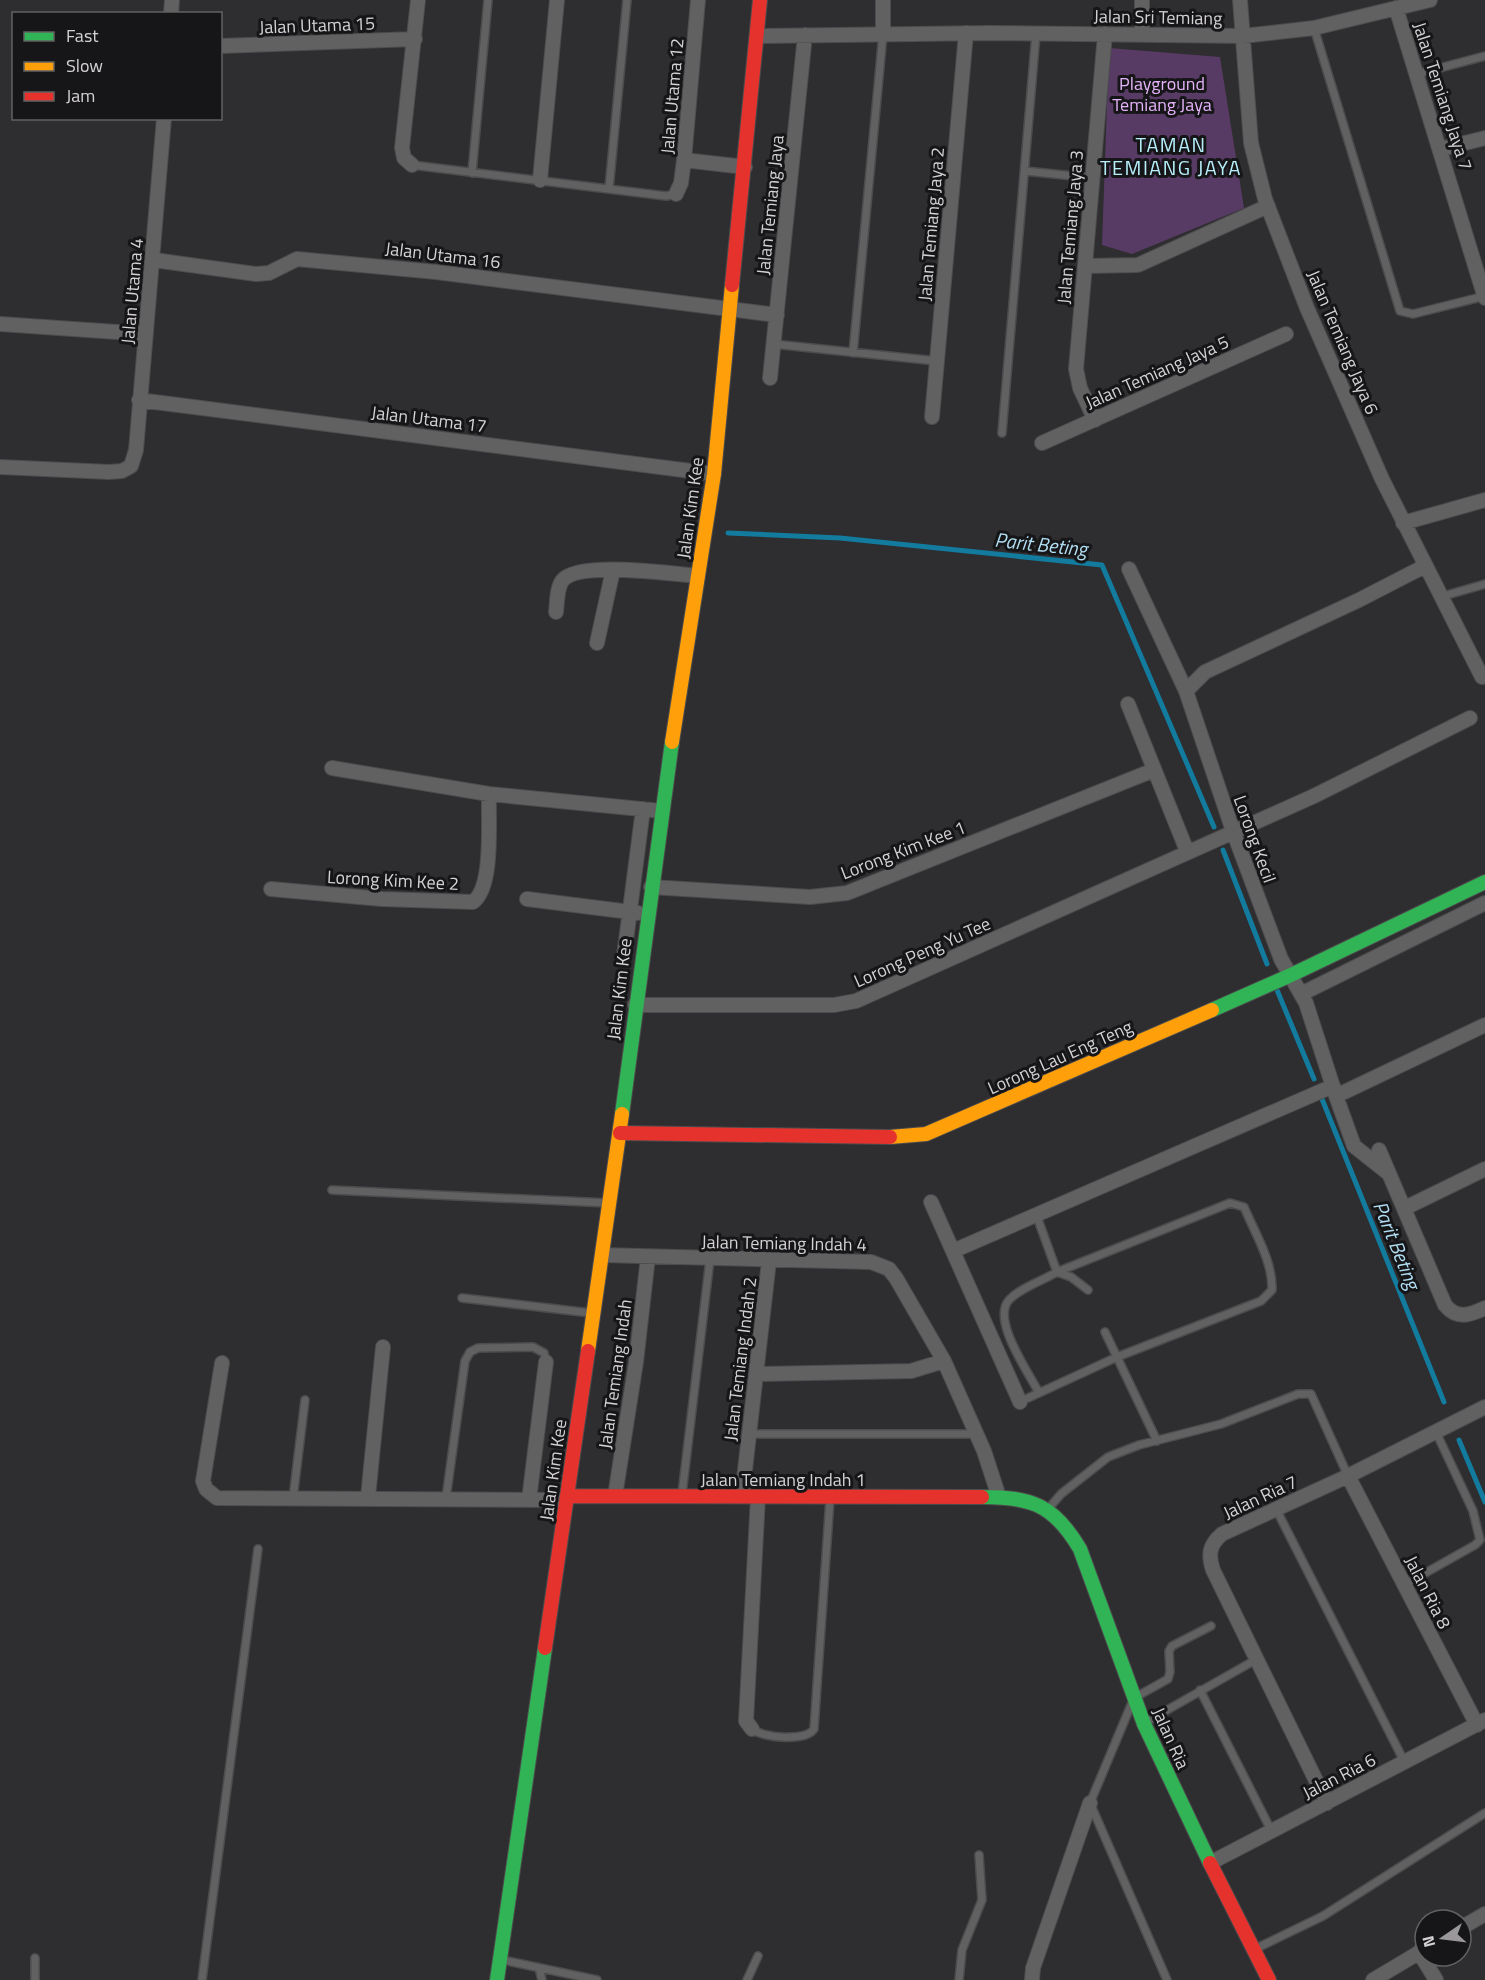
<svg xmlns="http://www.w3.org/2000/svg" width="1485" height="1980" font-family="'Titillium Web',sans-serif">
	<style>
		.green { fill: #583b65 }
		.lines { fill: none; stroke-linecap: round; stroke-linejoin: round }
		.stream { stroke: #127b9e; stroke-width: 5 }
		.lane-casing { stroke: #4c4b4d; stroke-width: 10 }
		.street-casing { stroke: #4c4b4d; stroke-width: 16 }
		.fast-casing { stroke: #4c4b4d; stroke-width: 16 }
		.slow-casing { stroke: #4c4b4d; stroke-width: 16 }
		.jam-casing { stroke: #4c4b4d; stroke-width: 16 }
		.lane { stroke: #626162; stroke-width: 7 }
		.street { stroke: #626162; stroke-width: 14 }
		.fast { stroke: #30b455; stroke-width: 14 }
		.slow { stroke: #ff9f0a; stroke-width: 14 }
		.jam { stroke: #e5322d; stroke-width: 14 }
		.labels { text-anchor: middle; dominant-baseline: central; stroke-width: 6; stroke-linejoin: round; paint-order: stroke }
		.street-label { font-size: 18px; fill: #d4d2d5; stroke: #161517 }
		.park-label { font-size: 18px; fill: #e4b3fa; stroke: #161517 }
		.neighbourhood-label { font-size: 20px; letter-spacing: 1.5px; fill: #b7f0fb; stroke: #161517 }
		.water-label { font-size: 20px; font-style: italic; fill: #b1def3; stroke: #161517 }
	</style>
	<rect width="100%" height="100%" fill="#2e2d2f"/>
	<path class="green" d="M1109 48 1220 57 1244 208 1132 254 1102 245Z"/>
	<g class="lines">
		<path class="stream" d="M728 533 840 538 1102 565 1214 827
			M1223 850 1267 964
			M1277 990 1314 1079
			M1322 1099 1444 1402
			M1459 1440 1485 1502"/>
		<defs>
			<path id="lane" d="M1314 28 1400 311 1413 314 1485 296
				M1417 74 1485 56
				M412 165 666 196 676 194
				M1025 171 1093 178
				M472 173 488 0
				M609 189 627 0
				M773 344 937 361
				M853 353 883 34
				M1002 433 1036 34
				M1440 597 1485 584
				M332 1190 608 1203
				M462 1298 591 1313
				M1105 1332 1157 1441
				M1039 1393C1029 1373 991 1320 1009 1300 1020 1288 1042 1281 1057 1272L1071 1277 1088 1290
				M1028 1398 1117 1357 1261 1301 1272 1290C1273 1262 1255 1233 1244 1207L1230 1203 1057 1272 1036 1214
				M749 1434H976
				M682 1494 710 1259
				M293 1498 305 1400
				M446 1498 465 1361 470 1352 478 1348 533 1347 544 1353 546 1362
				M1049 1508 1061 1494 1108 1457 1139 1445 1221 1424 1298 1394H1311L1348 1476
				M1276 1509 1405 1763
				M1404 1585 1475 1545 1480 1540 1473 1511 1436 1432
				M1200 1690 1272 1832
				M1146 1722 1257 1659
				M752 1729C763 1738 806 1742 814 1729L830 1499
				M1255 1949 1323 1916 1485 1813
				M503 1960 597 1980
				M539 1968 542 1980
				M35 1980V1958
				M202 1980 258 1549
				M747 1980 758 1956
				M959 1980 962 1950 982 1900 979 1855
				M1167 1980 1090 1803 1134 1698 1168 1679 1170 1672 1169 1651 1172 1646 1211 1626"/>
			<path id="street" d="M1142 0V35
				M1240 0 1251 143 1265 199 1307 308 1382 479 1482 677
				M1396 8 1485 298
				M171 14 172 0
				M883 34V0
				M757 36 989 33 1243 36 1314 28 1430 0
				M220 46 415 39
				M1441 149 1485 138
				M684 160 745 167
				M412 165 404 158 402 148 418 0
				M540 180 557 0
				M676 194 681 183 684 160 698 0
				M154 260 256 274 269 273 297 259 436 272 777 315
				M1086 266 1138 265 1268 206
				M0 324 146 334
				M770 378 805 35
				M139 400 714 474
				M932 417 966 33
				M1095 420 1080 388 1076 369 1105 34
				M1042 443 1286 334
				M0 467 109 472 122 471 131 466 136 450 164 118
				M1403 523 1485 500
				M1425 566 1359 600 1205 672 1186 691 1233 831 1281 959 1306 1003 1336 1096 1485 1025
				M1129 569 1186 691
				M556 612C557 603 557 588 562 581 577 560 673 574 698 576
				M597 643 613 570
				M1128 704 1187 851
				M332 768 489 794 661 811
				M651 887 810 897 847 893 1154 770
				M271 889 382 899 473 902C494 887 488 820 489 794
				M527 899 638 913
				M624 956 643 809
				M1301 994 1485 903
				M635 1005H834L856 1001 1314 796 1470 718
				M1336 1096 1354 1146 1388 1173
				M1379 1150 1445 1305C1457 1320 1470 1315 1485 1308
				M931 1202 1020 1402
				M1405 1208 1485 1169
				M953 1251 1333 1086
				M602 1255 871 1262 889 1269 896 1278 944 1361 984 1451 999 1497
				M222 1363 203 1481 206 1489 217 1498 566 1500
				M756 1374 911 1371 944 1361
				M1348 1476 1477 1725
				M615 1496 636 1362 648 1257
				M742 1496 769 1261
				M368 1497 383 1347
				M529 1500 546 1362
				M752 1729 746 1721 758 1497
				M1327 1803 1213 1570C1208 1555 1209 1545 1222 1534L1348 1476 1485 1407
				M1210 1863 1485 1720
				M1461 1928 1485 1914
				M1419 1952 1436 1980
				M1032 1980 1033 1968 1090 1803
				M1373 1980 1425 1949"/>
			<path id="fast" d="M1212 1010 1291 975 1485 882
				M622 1114 672 742
				M982 1497C1032 1497 1054 1505 1080 1549L1144 1724 1210 1863
				M497 1980 545 1648"/>
			<path id="slow" d="M672 742 714 474 732 285
				M890 1137 926 1134 1212 1010
				M588 1351 622 1114"/>
			<path id="jam" d="M732 285 760 0
				M620 1133 890 1137
				M567 1496 982 1497
				M545 1648 588 1351
				M1210 1863 1269 1980"/>
		</defs>
		<use href="#lane" class="lane-casing"/>
		<use href="#street" class="street-casing"/>
		<use href="#fast" class="fast-casing"/>
		<use href="#slow" class="slow-casing"/>
		<use href="#jam" class="jam-casing"/>
		<use href="#lane" class="lane"/>
		<use href="#street" class="street"/>
		<use href="#fast" class="fast"/>
		<use href="#slow" class="slow"/>
		<use href="#jam" class="jam"/>
	</g>
	<g class="labels">
		<g class="street-label">
			<text transform="translate(1158 17) rotate(1)">Jalan Sri Temiang</text>
			<text transform="translate(317 25) rotate(-2)">Jalan Utama 15</text>
			<text transform="translate(672 96) rotate(-85)">Jalan Utama 12</text>
			<text transform="translate(1443 96) rotate(72)">Jalan Temiang Jaya 7</text>
			<text transform="translate(770 205) rotate(-84)">Jalan Temiang Jaya</text>
			<text transform="translate(931 224) rotate(-85)">Jalan Temiang Jaya 2</text>
			<text transform="translate(1070 227) rotate(-85)">Jalan Temiang Jaya 3</text>
			<text transform="translate(443 255) rotate(7)">Jalan Utama 16</text>
			<text transform="translate(132 291) rotate(-85)">Jalan Utama 4</text>
			<text transform="translate(1343 342) rotate(67)">Jalan Temiang Jaya 6</text>
			<text transform="translate(1157 372) rotate(-24)">Jalan Temiang Jaya 5</text>
			<text transform="translate(429 419) rotate(7)">Jalan Utama 17</text>
			<text transform="translate(690 508) rotate(-82)">Jalan Kim Kee</text>
			<text transform="translate(1255 839) rotate(70)">Lorong Kecil</text>
			<text transform="translate(903 850) rotate(-21)">Lorong Kim Kee 1</text>
			<text transform="translate(393 880) rotate(3)">Lorong Kim Kee 2</text>
			<text transform="translate(922 952) rotate(-24)">Lorong Peng Yu Tee</text>
			<text transform="translate(619 989) rotate(-83)">Jalan Kim Kee</text>
			<text transform="translate(1060 1057) rotate(-24)">Lorong Lau Eng Teng</text>
			<text transform="translate(784 1243) rotate(1)">Jalan Temiang Indah 4</text>
			<text transform="translate(740 1359) rotate(-83)">Jalan Temiang Indah 2</text>
			<text transform="translate(615 1374) rotate(-82)">Jalan Temiang Indah</text>
			<text transform="translate(553 1470) rotate(-82)">Jalan Kim Kee</text>
			<text x="783" y="1479">Jalan Temiang Indah 1</text>
			<text transform="translate(1260 1497) rotate(-25)">Jalan Ria 7</text>
			<text transform="translate(1428 1592) rotate(63)">Jalan Ria 8</text>
			<text transform="translate(1171 1738) rotate(66)">Jalan Ria</text>
			<text transform="translate(1339 1776) rotate(-27)">Jalan Ria 6</text>
		</g>
		<g class="park-label">
			<text x="1162" y="83">Playground<tspan x="1162" dy="21">Temiang Jaya</tspan></text>
		</g>
		<g class="neighbourhood-label">
			<text x="1171" y="144">TAMAN<tspan x="1171" dy="23">TEMIANG JAYA</tspan></text>
		</g>
		<g class="water-label">
			<text transform="translate(1041 544) rotate(6)">Parit Beting</text>
			<text transform="translate(1397 1245) rotate(68)">Parit Beting</text>
		</g>
	</g>
	<rect x="12" y="12" width="210" height="108" fill="#161517" stroke="#626163" stroke-width="1.5"/>
	<rect x="24" y="32" width="30" height="9" fill="#30b455" stroke="#626163" stroke-width="1.5"/>
	<text x="66" y="42" font-size="18" fill="#d4d2d5">Fast</text>
	<rect x="24" y="62" width="30" height="9" fill="#ff9f0a" stroke="#626163" stroke-width="1.5"/>
	<text x="66" y="72" font-size="18" fill="#d4d2d5">Slow</text>
	<rect x="24" y="92" width="30" height="9" fill="#e5322d" stroke="#626163" stroke-width="1.5"/>
	<text x="66" y="102" font-size="18" fill="#d4d2d5">Jam</text>
	<g transform="translate(1443 1938) rotate(256)"><circle r="28" fill="#161517" stroke="#626163" stroke-width="1.5"/>
	<path d="M0-4.5L10 22L0 15L-10 22Z" fill="#9a989b"/>
	<text y="-9" font-size="16" font-weight="bold" text-anchor="middle" fill="#d4d2d5">N</text>
	</g>
</svg>
